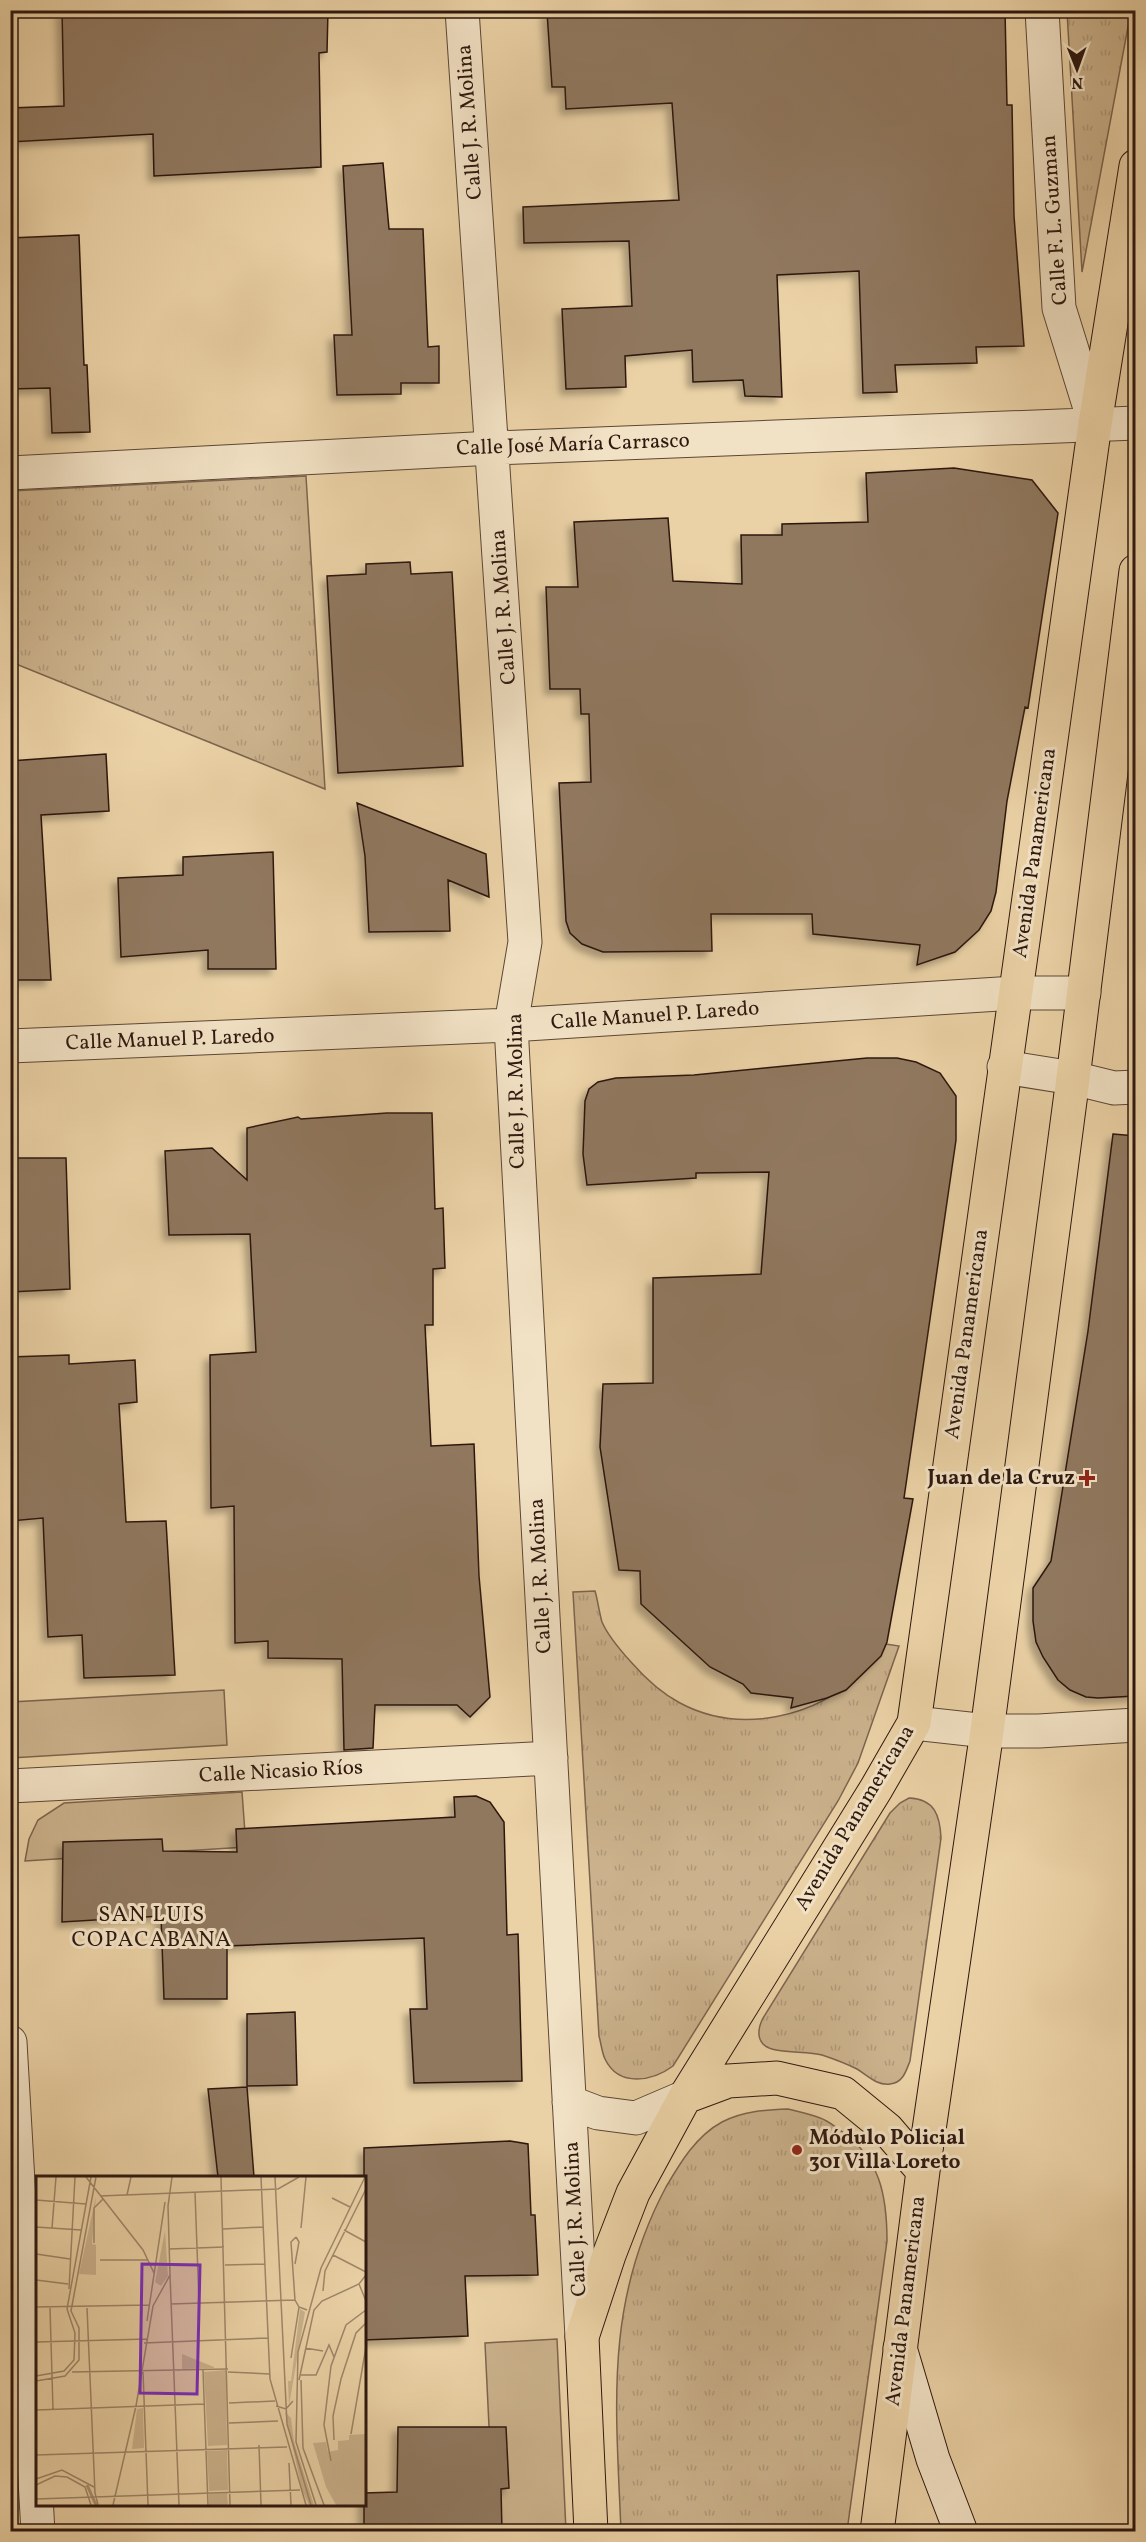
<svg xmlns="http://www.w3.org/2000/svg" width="1146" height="2542" font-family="Vollkorn,serif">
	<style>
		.grass { fill: #cbb28c; stroke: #7c644e; stroke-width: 1.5 }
		.park { fill: url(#park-tufts); stroke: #7c644e; stroke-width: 1.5 }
		.building { fill: #90785e; stroke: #2d170f; stroke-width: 1.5; filter: url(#shadow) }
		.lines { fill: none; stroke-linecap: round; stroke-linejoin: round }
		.minor-casing { stroke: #5c4635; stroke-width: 35 }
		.tertiary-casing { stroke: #5c4635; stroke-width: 35 }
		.secondary-casing { stroke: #2d170f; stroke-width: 35 }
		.primary-casing { stroke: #2d170f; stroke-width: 35 }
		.minor { stroke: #f2e2c5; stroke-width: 33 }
		.tertiary { stroke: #f2e2c5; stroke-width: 33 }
		.secondary { stroke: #f2e2c5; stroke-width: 33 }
		.primary { stroke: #ebd2a6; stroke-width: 33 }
		.poi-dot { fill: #8f2418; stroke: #f2e2c5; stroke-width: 2 }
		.labels { text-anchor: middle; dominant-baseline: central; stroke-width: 6; stroke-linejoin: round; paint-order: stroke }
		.street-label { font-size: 21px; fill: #2d170f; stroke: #f2e2c5 }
		.poi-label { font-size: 21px; font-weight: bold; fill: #2d170f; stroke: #f2e2c5; text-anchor: end }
		.neighbourhood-label { font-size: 22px; letter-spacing: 1.5px; fill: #2d170f; stroke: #f2e2c5 }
		.inset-river { fill: none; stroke: #aa9273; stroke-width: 3 }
		.inset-road { fill: none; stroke: #9f876a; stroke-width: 1.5 }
		.view { fill: #7b2cbf; fill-opacity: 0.15; stroke: #7b2cbf; stroke-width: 3 }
		.inset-edge { fill: none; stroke: #2d170f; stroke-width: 3 }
	</style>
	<defs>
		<pattern id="park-tufts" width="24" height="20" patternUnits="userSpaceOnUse" patternTransform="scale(1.5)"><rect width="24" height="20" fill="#cbb28c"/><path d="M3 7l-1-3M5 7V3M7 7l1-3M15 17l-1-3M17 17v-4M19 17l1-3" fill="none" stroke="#af9878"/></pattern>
		<filter id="shadow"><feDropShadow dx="-5.5" dy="5.5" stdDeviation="3" flood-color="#0004"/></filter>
	</defs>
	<rect width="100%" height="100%" fill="#ebd2a6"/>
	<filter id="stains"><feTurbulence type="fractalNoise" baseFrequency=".00333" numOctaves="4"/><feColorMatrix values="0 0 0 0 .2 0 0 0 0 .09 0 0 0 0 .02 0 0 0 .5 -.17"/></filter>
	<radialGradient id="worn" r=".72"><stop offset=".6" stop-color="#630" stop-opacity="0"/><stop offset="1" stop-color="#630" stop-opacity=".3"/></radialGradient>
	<path class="grass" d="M224 1690 227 1745 11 1758V1702Z
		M242 1792 246 1847 25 1861 29 1839 38 1820 64 1803Z
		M557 2339 566 2531H494L485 2343Z"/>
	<path class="park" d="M1067 11H1131L1082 272Z
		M306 476 325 789 11 662V491Z
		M595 1591C598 1601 599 1612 602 1622 608 1636 621 1651 631 1662 645 1678 661 1693 680 1703 740 1735 817 1718 864 1670 871 1663 875 1652 880 1643L899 1646 858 1763 838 1801 673 2066C653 2081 619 2088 605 2059 602 2053 601 2043 599 2036L573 1592Z
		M909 1798C935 1799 940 1816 941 1838L910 2061C906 2071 903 2083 890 2084 877 2086 867 2075 857 2069 845 2063 834 2059 822 2055 806 2050 773 2055 763 2044 756 2036 759 2026 763 2018L890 1813 900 1803Z
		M788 2109C799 2112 810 2114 820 2118 827 2120 834 2126 840 2130 880 2158 887 2195 887 2241L847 2531H621C616 2407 604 2303 666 2187 680 2163 696 2136 722 2122 743 2111 765 2110 788 2109Z"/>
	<path class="building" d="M62 10H328L327 52 319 53 321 167 154 176 153 134 10 142V108L64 106Z
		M602 10H1005L1007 105H1012L1014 216 1024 346 976 347 977 363 895 365 897 392 863 393 859 271 777 275 782 397 745 396 743 380 693 382 692 350 625 356 626 387 566 389 562 309 632 306 629 241 524 243 523 207 679 200 672 103 566 109 565 87H552L547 12Z
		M383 163 389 229H423L428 347 439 346V383H401V394L337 395 334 335H352L343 166Z
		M79 235 84 365H87L90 432 52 433 50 388 10 389V238Z
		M954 468 1032 480 1058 513 1028 708 1025 707 1007 801 996 892 991 911 979 930 955 952 917 965 920 945 813 934 812 914H711L712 951 603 952 582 944 570 933 566 921 559 783 591 782 589 714H581L580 689H550L546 587H578L574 522 668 518 673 581 742 584 741 535H782V524L868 522 866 473Z
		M410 562 411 574 452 572 463 766 338 773 327 576 366 574V564Z
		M106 754 109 811 41 815 51 980H17L10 870V761Z
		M357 803 486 854 489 897 448 880 450 931 369 932 365 856Z
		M273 852 276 969H208V950L121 957 118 878 183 875V857Z
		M867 1058H897L916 1062 940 1073 956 1096V1140L904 1498 913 1499 887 1642 881 1656 846 1690 827 1698 791 1708 793 1698 751 1693 743 1684 710 1667 641 1604 640 1571 619 1570 600 1447 603 1384 653 1383V1278L761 1274 769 1172 696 1173V1178L587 1185 583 1154 585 1101 589 1089 598 1082 616 1078 694 1075Z
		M387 1113H432L435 1209 443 1208 445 1268 433 1269V1325H425L431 1446 474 1444 479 1576 490 1697 470 1717 457 1705H375L373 1748 344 1750 342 1659 268 1658V1641L235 1643 234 1506 211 1508 210 1355 256 1352 250 1234 169 1235 165 1151 212 1148 247 1180V1128L298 1117 301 1119Z
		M1113 1134 1136 1136V1696L1098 1698 1086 1697 1070 1690 1058 1680 1043 1657 1036 1642 1033 1621V1588L1051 1561 1088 1331Z
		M10 1158H66L70 1289 10 1292Z
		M69 1355V1364L135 1360 137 1402 119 1404 126 1522 166 1521 175 1675 84 1678 82 1635 48 1637 43 1518 10 1521V1357Z
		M476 1796 490 1802 504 1822 507 1935 518 1934 522 2081 414 2083 410 2009H427L424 1938 227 1946V1999H164L161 1916 62 1922 63 1842 162 1839 163 1851 237 1852 236 1829 455 1817 454 1797Z
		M295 2012 297 2085 247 2086V2014Z
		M247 2087 254 2177H218L208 2089Z
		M510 2141 528 2144 531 2215H535L538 2275 465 2276 468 2336 364 2340V2148Z
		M398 2427H506L509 2488 501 2489 502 2532H421V2528L364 2529V2493L397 2492Z"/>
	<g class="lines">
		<defs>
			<path id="minor" d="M462 10 525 942 511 1025 582 2337
				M1042 10 1059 308 1095 424
				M10 473 493 448 1136 423
				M10 1046 511 1025 1015 993H1084
				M1004 1067 1073 1078 1114 1088 1136 1087
				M10 1786 551 1758
				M10 2042 38 2532
				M569 2102 598 2113 636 2118 685 2097"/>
			<path id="tertiary" d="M914 1723 987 1731H1039L1136 1725"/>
			<path id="secondary" d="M900 2348 933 2459 961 2532"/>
			<path id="primary" d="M685 2097 728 2081 777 2078 843 2093 887 2129 923 2171
				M591 2532 582 2337 609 2255 633 2193 685 2097 876 1789 914 1723 1095 424 1136 166
				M877 2532 923 2171 987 1731 1073 1078 1136 571"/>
		</defs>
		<use href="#minor" class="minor-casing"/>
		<use href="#tertiary" class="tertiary-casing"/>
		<use href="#secondary" class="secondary-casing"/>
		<use href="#primary" class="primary-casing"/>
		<use href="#minor" class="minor"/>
		<use href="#tertiary" class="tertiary"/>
		<use href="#secondary" class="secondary"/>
		<use href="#primary" class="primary"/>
	</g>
	<g class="poi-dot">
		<path d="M1084 1469h6v6h6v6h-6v6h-6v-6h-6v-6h6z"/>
		<circle cx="797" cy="2150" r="6"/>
	</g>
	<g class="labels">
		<g class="street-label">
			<text transform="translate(470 122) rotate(-94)">Calle J. R. Molina</text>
			<text transform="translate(1055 220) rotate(-94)">Calle F. L. Guzman</text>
			<text transform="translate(573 445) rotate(-2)">Calle José María Carrasco</text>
			<text transform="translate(504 607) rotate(-94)">Calle J. R. Molina</text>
			<text transform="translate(1035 853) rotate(-82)">Avenida Panamericana</text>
			<text transform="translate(655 1016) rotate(-4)">Calle Manuel P. Laredo</text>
			<text transform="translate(170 1040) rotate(-2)">Calle Manuel P. Laredo</text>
			<text transform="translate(517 1091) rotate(-91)">Calle J. R. Molina</text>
			<text transform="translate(967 1334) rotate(-82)">Avenida Panamericana</text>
			<text transform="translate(541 1576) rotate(-93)">Calle J. R. Molina</text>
			<text transform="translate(281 1772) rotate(-3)">Calle Nicasio Ríos</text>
			<text transform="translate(855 1818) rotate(-59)">Avenida Panamericana</text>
			<text transform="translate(576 2219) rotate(-93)">Calle J. R. Molina</text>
			<text transform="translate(906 2301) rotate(-83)">Avenida Panamericana</text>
		</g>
		<g class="poi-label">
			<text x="1075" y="1478">Juan de la Cruz</text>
			<text x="809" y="2138" text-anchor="start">Módulo Policial<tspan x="809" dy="24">301 Villa Loreto</tspan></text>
		</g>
		<g class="neighbourhood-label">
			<text x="152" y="1915">SAN LUIS<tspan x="152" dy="25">COPACABANA</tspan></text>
		</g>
	</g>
	<g transform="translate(36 2176)">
		<rect width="330" height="330" fill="#ebd2a6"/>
		<path d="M264 133 269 136 253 230 252 205H255ZM249 236 255 242 258 266 278 329H273L266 314ZM330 258V329H300L290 311 277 267 290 266 292 276 302 274V265L313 264V259ZM191 274 192 314 173 315 171 275Z" fill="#cbb28c"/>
		<path d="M60 20 56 68 60 69V99L43 98ZM129 55 132 100 125 110 119 106ZM146 178 178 191V192L146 193ZM190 194 191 269 172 270 168 196ZM107 232 108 272 96 273 101 233ZM191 317 192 329H173V318Z" fill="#cbb28c"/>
		<path class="inset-river" d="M51 309 60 329"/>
		<path class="inset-road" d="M50 1 107 74 118 97M185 1 194 329M225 1 234 203 270 329M239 1 251 248 275 329M159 16 163 127M91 19 95 1M64 20 242 13 263 1M296 22 314 31M0 24 50 28M0 51 45 54M16 52 20 1M265 52 270 1M187 53 227 51M308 54 330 66M260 61 255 66 259 124 263 131 271 134M58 67V32L67 23M133 73 188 71M0 78 34 83M297 79 330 96M64 84H112M259 88 263 66 260 61M189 89 229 88M134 99 143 329M0 104 32 108M323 108 330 125M33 113 39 1M287 115 289 95 330 13M135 128 259 124M0 131 113 129M14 132 17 233M51 132 59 317 62 329M111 145 129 26M0 166 112 163M108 167 232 162M269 172 287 175M255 182 263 131M167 194 172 329M36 196 192 193M107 196 112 329M192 196 234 198M265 199H280L293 169 298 181M0 200 28 195 38 184 39 157 31 133 55 1M263 204 278 134 286 125 323 108 330 99M265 204 267 272 288 329M0 205 29 200 43 184V152L35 135 60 1M193 227 239 225M240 230 250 233 257 225M0 234 168 228M193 247 242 245M315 258 330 171M298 264 297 240 305 203 320 157 330 147M223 269 225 329M0 279 251 271M295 285 288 249 295 190 310 149 330 134M253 287 255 329M0 303 26 294 58 311M0 309 19 300 31 301 49 311 55 329M0 323 264 314M77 329 100 230 117 130 134 99 132 30 136 1M280 329 260 266 262 176 285 92 329 1"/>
		<path class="view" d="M106 88 164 89 161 218 104 217Z"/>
		<rect width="330" height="330" class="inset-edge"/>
	</g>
	<rect width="1146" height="2542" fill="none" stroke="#ebd2a6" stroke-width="36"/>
	<rect x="12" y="12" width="1122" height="2518" fill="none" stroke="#2d170f" stroke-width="3"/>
	<rect x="18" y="18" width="1110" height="2506" fill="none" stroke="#2d170f" stroke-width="1.5"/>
	<g transform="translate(1077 69) rotate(179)" stroke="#f2e2c5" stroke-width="4.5" paint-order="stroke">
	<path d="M0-4.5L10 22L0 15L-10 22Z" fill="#2d170f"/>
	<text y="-9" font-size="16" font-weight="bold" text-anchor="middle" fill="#2d170f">N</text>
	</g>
	<rect width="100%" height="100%" filter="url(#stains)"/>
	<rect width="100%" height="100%" fill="url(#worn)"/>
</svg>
